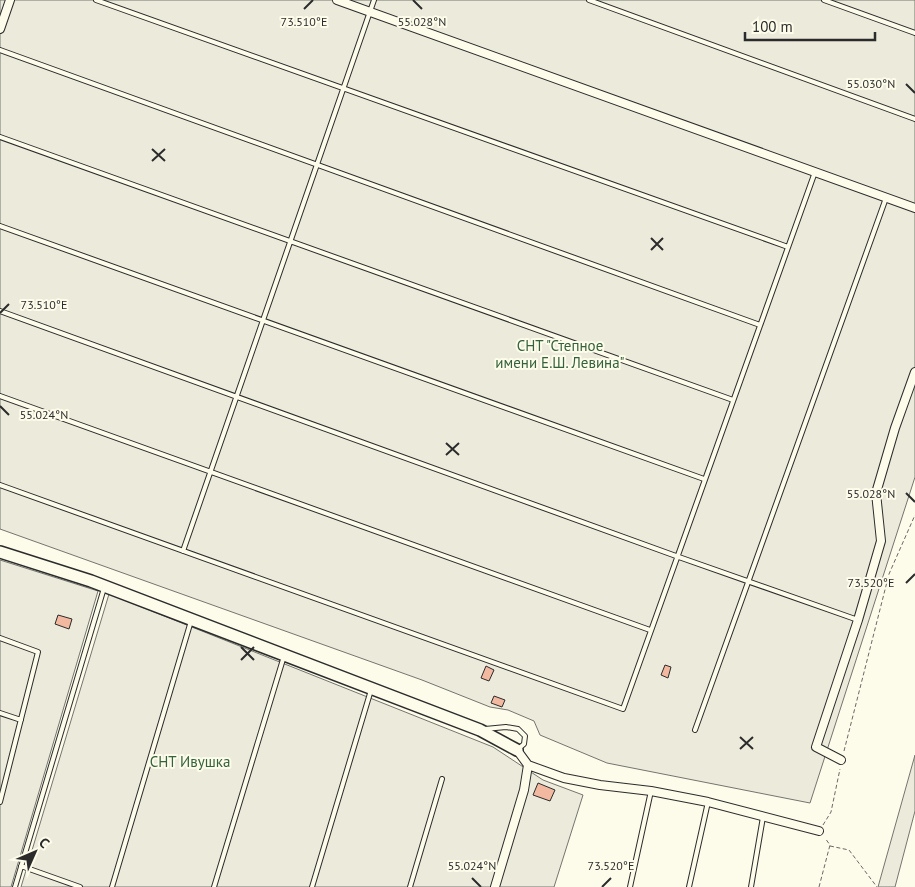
<svg xmlns="http://www.w3.org/2000/svg" width="915" height="887" font-family="'PT Sans',sans-serif">
	<style>
		.green { fill: #ecebdb; stroke: #74746e }
		.building { fill: #f2b8a0; stroke: #2b2b2b }
		.lines { fill: none; stroke-linecap: round; stroke-linejoin: round }
		.lane-casing { stroke: #2b2b2b; stroke-width: 6 }
		.street-casing { stroke: #2b2b2b; stroke-width: 10 }
		.secondary-casing { stroke: #2b2b2b; stroke-width: 14 }
		.path { stroke: #6a6964; stroke-width: 1; stroke-dasharray: 4 2.5; stroke-linecap: butt }
		.lane { stroke: #fdfbea; stroke-width: 4 }
		.street { stroke: #fdfbea; stroke-width: 8 }
		.secondary { stroke: #fdfbea; stroke-width: 11 }
		.ticks { fill: none; stroke: #2b2b2b; stroke-width: 2 }
		.labels { text-anchor: middle; dominant-baseline: central; stroke-width: 4; stroke-linejoin: round; paint-order: stroke }
		.park-label { font-size: 15px; fill: #34623c; stroke: #fdfbea }
		.ticks-label { font-size: 12px; text-anchor: middle; fill: #2b2b2b; stroke: #fdfbea; stroke-width: 4; stroke-linejoin: round; paint-order: stroke }
	</style>
	<rect width="100%" height="100%" fill="#fdfbea"/>
	<path class="green" d="M0 0H915V477L810 803 607 763 540 735 534 721 508 710 490 707 422 680 0 529Z
		M0 560 98 591 11 887H0Z
		M109 594 493 747 543 780 583 795 554 887H21Z
		M915 755V811L895 887H878Z"/>
	<path class="building" d="M58 615 72 619 69 629 55 624Z
		M665 665 671 667 668 678 661 675Z
		M486 666 494 670 489 681 481 678Z
		M494 696 505 700 502 707 491 703Z
		M538 783 555 790 550 801 533 795Z"/>
	<g class="lines">
		<defs>
			<path id="lane" d="M96 0 788 247
				M589 0 915 119
				M824 0 915 33
				M0 50 760 325
				M0 137 733 400
				M0 226 704 479
				M0 311 676 556 858 620
				M0 396 650 630
				M0 485 623 709 815 172
				M183 551 374 0
				M0 638 38 652 0 802
				M0 713 21 720
				M485 729 506 727 518 729 525 736 524 744 517 750
				M695 730 886 198
				M21 866 80 887
				M15 887 104 588
				M112 887 191 621
				M214 887 284 656
				M312 887 371 690
				M410 887 442 779
				M630 887 651 791
				M689 887 708 802
				M751 887 763 817"/>
			<path id="street" d="M337 0 915 208
				M0 29 10 0
				M517 750 528 765 564 778 600 785 651 791 708 802 819 831
				M841 760 816 747 858 620 881 541 876 493 895 428 915 372
				M495 887 524 790 528 765"/>
			<path id="secondary" d="M0 552 91 581 480 730 517 750"/>
		</defs>
		<use href="#lane" class="lane-casing"/>
		<use href="#street" class="street-casing"/>
		<use href="#secondary" class="secondary-casing"/>
		<path class="path" d="M844 751 889 574 915 515
			M823 825 831 812 840 769
			M830 846 849 850 877 887
			M819 887 830 845 825 838"/>
		<use href="#lane" class="lane"/>
		<use href="#street" class="street"/>
		<use href="#secondary" class="secondary"/>
	</g>
	<path class="ticks" d="M413 0 422 9M304 9 313 0M906 84 915 93M152 149 165 161M152 161 165 149M651 238 663 250M651 250 663 238M0 313 9 304M0 406 9 415M446 443 459 455M446 455 459 443M906 493 915 502M906 583 915 574M241 647 254 660M241 660 254 647M740 737 753 749M740 749 753 737M472 878 481 887M602 887 611 878"/>
	<g class="labels">
		<g class="park-label">
			<text x="560" y="345">СНТ "Степное<tspan x="560" dy="17">имени Е.Ш. Левина"</tspan></text>
			<text x="190" y="761">СНТ Ивушка</text>
		</g>
	</g>
	<g class="ticks-label">
		<text x="304" y="26">73.510°E</text>
		<text x="422" y="26">55.028°N</text>
		<text x="871" y="88">55.030°N</text>
		<text x="44" y="309">73.510°E</text>
		<text x="44" y="419">55.024°N</text>
		<text x="871" y="498">55.028°N</text>
		<text x="871" y="587">73.520°E</text>
		<text x="472" y="870">55.024°N</text>
		<text x="611" y="870">73.520°E</text>
	</g>
	<g transform="translate(35 852) rotate(45)" stroke="#fdfbea" stroke-width="4" paint-order="stroke">
	<path d="M0-4L9 19L0 12L-9 19Z" fill="#2b2b2b"/>
	<text y="-8" font-size="14" font-weight="bold" text-anchor="middle" fill="#2b2b2b">С</text>
	</g>
	<path d="M745 32v8h130v-8" fill="none" stroke="#2b2b2b" stroke-width="2.5"/>
	<text x="752" y="32" font-size="15" fill="#2b2b2b" stroke="#fdfbea" stroke-width="4" paint-order="stroke">100 m</text>
</svg>
